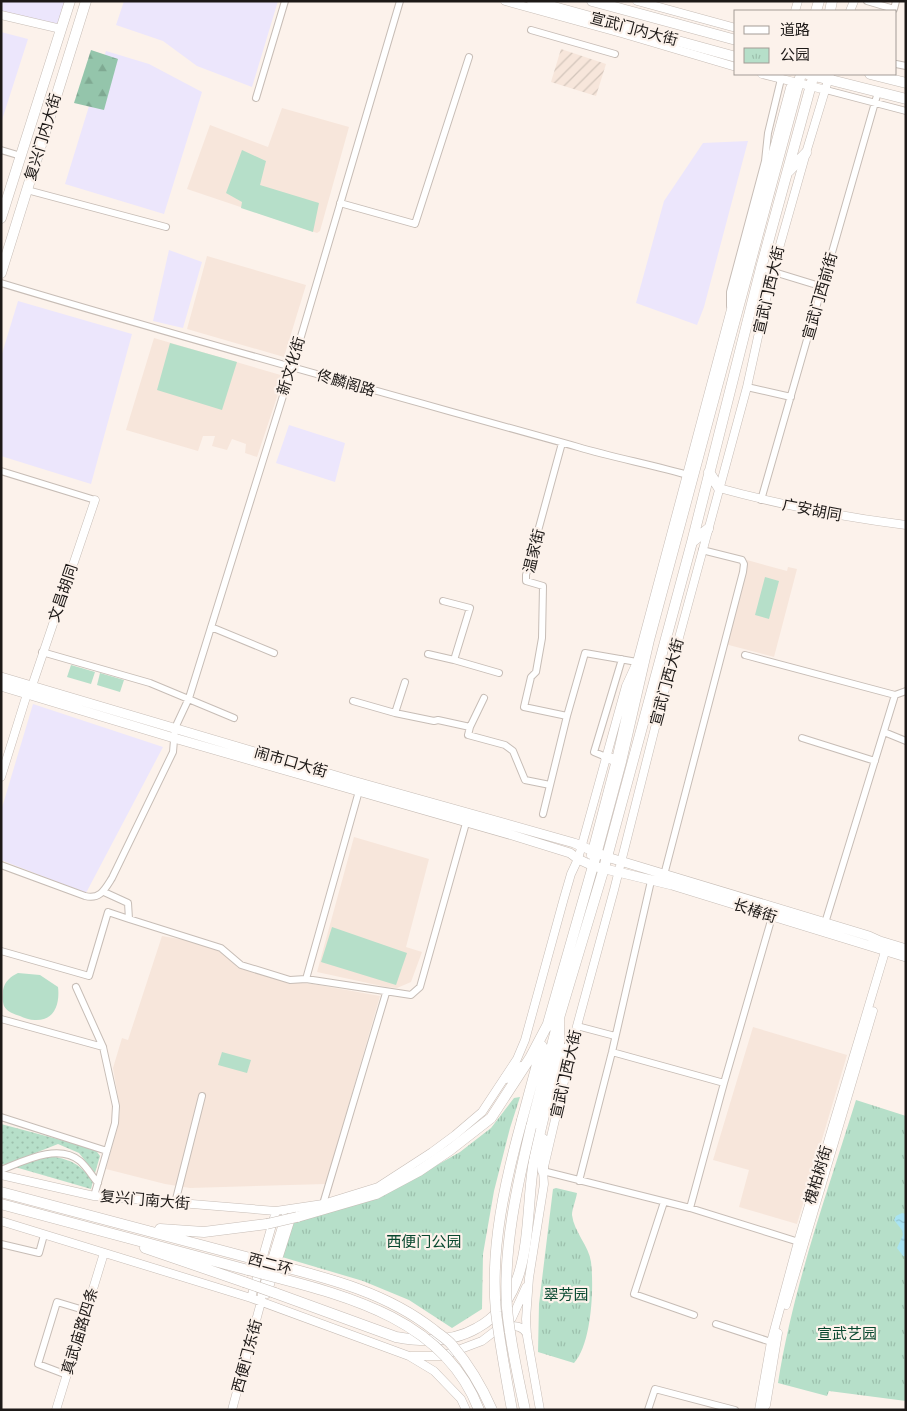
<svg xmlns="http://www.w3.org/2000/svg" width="907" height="1411" font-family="Cabin,'Noto Sans SC',sans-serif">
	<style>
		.commercial { fill: #ece6fc }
		.industrial { fill: url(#industrial-furrows) }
		.built { fill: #f7e6db }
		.grass { fill: url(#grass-dots) }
		.forest { fill: url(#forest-firs) }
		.park { fill: url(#park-tufts) }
		.pitch { fill: #b6dfc9 }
		.water { fill: url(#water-ripples) }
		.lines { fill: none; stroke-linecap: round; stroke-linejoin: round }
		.minor-casing { stroke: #c7bdb6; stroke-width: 8 }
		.tertiary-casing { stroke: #c7bdb6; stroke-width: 9 }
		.secondary-casing { stroke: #c7bdb6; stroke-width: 10 }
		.primary-casing { stroke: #c7bdb6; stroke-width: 11 }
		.trunk-casing { stroke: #c7bdb6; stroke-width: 11 }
		.minor { stroke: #fff; stroke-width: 6 }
		.tertiary { stroke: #fff; stroke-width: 8 }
		.secondary { stroke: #fff; stroke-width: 9 }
		.primary { stroke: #fff; stroke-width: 10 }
		.trunk { stroke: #fff; stroke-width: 10 }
		.trunk-bridge-casing { stroke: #c7bdb6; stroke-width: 11; stroke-linecap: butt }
		.trunk-bridge { stroke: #fff; stroke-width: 10 }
		.labels { text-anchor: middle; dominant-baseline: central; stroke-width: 4.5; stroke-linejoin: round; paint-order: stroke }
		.street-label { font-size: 15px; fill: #1d1917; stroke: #fcf2eb }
		.park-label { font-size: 15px; fill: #07472e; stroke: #fcf2eb }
	</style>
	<defs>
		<pattern id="industrial-furrows" width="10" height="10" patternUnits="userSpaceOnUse" patternTransform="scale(1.25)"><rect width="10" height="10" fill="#f7e6db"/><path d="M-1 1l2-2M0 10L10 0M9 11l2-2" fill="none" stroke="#d3c5bb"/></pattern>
		<pattern id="grass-dots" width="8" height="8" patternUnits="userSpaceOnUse" patternTransform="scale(1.25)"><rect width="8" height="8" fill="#b6dfc9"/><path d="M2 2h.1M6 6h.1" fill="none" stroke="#9cbfac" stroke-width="1.8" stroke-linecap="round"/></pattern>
		<pattern id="forest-firs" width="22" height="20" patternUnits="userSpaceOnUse" patternTransform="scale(1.25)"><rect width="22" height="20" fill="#94c5ab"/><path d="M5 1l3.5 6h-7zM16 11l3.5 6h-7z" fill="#7fa992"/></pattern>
		<pattern id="park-tufts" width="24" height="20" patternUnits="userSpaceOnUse" patternTransform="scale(1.25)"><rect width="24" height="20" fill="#b6dfc9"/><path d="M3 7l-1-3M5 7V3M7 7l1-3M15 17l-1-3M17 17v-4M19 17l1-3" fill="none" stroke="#9cbfac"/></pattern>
		<pattern id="water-ripples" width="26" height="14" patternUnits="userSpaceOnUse" patternTransform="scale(1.25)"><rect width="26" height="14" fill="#a9e3f2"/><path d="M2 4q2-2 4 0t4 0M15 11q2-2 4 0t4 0" fill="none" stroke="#91c2cf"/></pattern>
	</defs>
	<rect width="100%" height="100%" fill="#fcf2eb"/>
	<path class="commercial" d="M1 1H70L61 29 1 16Z
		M124 1H278L252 87 197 66 163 41 116 25Z
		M1 32 28 39 1 123Z
		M106 51 149 64 202 92 164 214 65 184Z
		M748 141 704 307 697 325 636 303 664 201 703 143Z
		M169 250 202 262 183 328 153 321Z
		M18 301 132 334 91 484 1 456V357Z
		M289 425 345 443 335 482 276 463Z
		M33 704 163 747 86 893 1 860V811Z"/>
	<path class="industrial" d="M561 49 606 64 596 96 551 82Z"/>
	<path class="built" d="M282 108 349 127 320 231 317 233 187 189 210 125 268 147Z
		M207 256 306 285 284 357 187 329Z
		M154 338 284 376 257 457 245 453 246 444 232 439 227 450 212 446 215 436H203L198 451 126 430Z
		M747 560 787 571 788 567 797 569 774 657 725 644Z
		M354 837 429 859 406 947 422 952 411 982 397 988 386 987 317 972Z
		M162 936 191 941 220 950 238 968 291 982 313 984 380 996 326 1184 190 1188 165 1184 106 1169 118 1126 120 1109 113 1068 122 1038 128 1040Z
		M753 1027 847 1055 797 1224 739 1207 749 1170 713 1160Z"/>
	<path class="grass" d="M1 1124 95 1149 100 1156 95 1173 79 1153 58 1144 5 1165 1 1164Z
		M51 1156C74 1161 78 1163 93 1181L91 1189 15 1167Z"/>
	<path class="forest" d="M91 50 118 59 104 110 74 103Z"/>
	<path class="park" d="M520 1097 510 1128 494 1191 483 1254 482 1309 452 1328 409 1300 363 1281 282 1257 294 1220 379 1198 460 1152 491 1128 514 1098Z
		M856 1100 906 1116V1401L829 1391 827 1396 778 1383C793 1287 827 1193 856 1100Z
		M556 1188 577 1193C576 1200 572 1209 572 1215 574 1232 589 1246 591 1262 594 1287 592 1343 574 1363L538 1352 539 1304 553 1189Z"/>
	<path class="pitch" d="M242 150 266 161 260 185 319 203 313 232 241 208 242 202 226 193Z
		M170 343 237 362 222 410 157 390Z
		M765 577 779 581 769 619 755 615Z
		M71 665 95 672 91 684 67 677Z
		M100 673 124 680 120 692 97 685Z
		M332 927 407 953 396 985 321 962Z
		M18 973 40 975 58 987C60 1003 55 1021 35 1020 30 1020 24 1018 20 1016 14 1014 7 1012 4 1006 2 1000 3 995 3 990 5 981 10 977 18 973Z
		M222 1052 251 1060 247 1073 218 1065Z"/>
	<path class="water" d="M902 1213 906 1214 905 1256H903L897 1248 903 1235 902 1230 894 1220 896 1216Z"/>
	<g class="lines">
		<defs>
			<path id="minor" d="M867 1 894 9 896 1
				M531 30 615 54
				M896 64 906 66
				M826 90 906 111
				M256 98 285 1
				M1 150 21 156
				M27 190 166 227
				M340 203 415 224 469 57
				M761 268 823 287
				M1 283C193 341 385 393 578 447 615 458 654 465 691 476
				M730 306V292L765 161 768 133 781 79
				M747 387 791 397
				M562 443 526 575V581L543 586 542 638 536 672 531 677 524 707 567 716
				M1 471 95 500
				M761 500 878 92
				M443 601 470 608 454 660
				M211 627 274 653
				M42 652 150 683 234 718
				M428 654 454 660 499 673
				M745 655 895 695
				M895 695 906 691
				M353 701 395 713 434 721 438 720 470 727 484 698
				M395 713 405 682
				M470 727 468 735 505 745 513 751 525 780 550 785
				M884 732 906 741
				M802 738 875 761
				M606 757 594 752 622 659
				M543 814 567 716 585 653 637 662
				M1 865 85 896C100 900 105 889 112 878L173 752 175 728 189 698 292 367 400 1
				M664 875 743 572 744 564 742 560 702 550
				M129 919 221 948 241 965 290 980 306 979 411 995 420 987 466 823
				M825 923 895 695
				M1 951 89 976 108 912 129 919 128 903 104 892
				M306 979 359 791
				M76 987 103 1047 116 1106 115 1123 94 1196
				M1 1019 103 1047
				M577 1026 615 1036
				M612 1052 724 1083
				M1 1117 107 1151
				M1 1170C24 1161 58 1143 80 1161 87 1167 92 1176 98 1183
				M543 1171 690 1208 802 1243
				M579 1181 612 1052 651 881
				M664 1202 634 1294 694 1315
				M175 1203 202 1096
				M323 1204 386 993
				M690 1208 724 1083 772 917
				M1 1244 39 1253 44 1235
				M716 1324 771 1342
				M67 1375 38 1364 57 1302 87 1311
				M648 1410 655 1389 735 1410"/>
			<path id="tertiary" d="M505 1 621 33 736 67
				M637 1 736 28
				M795 11 798 1
				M850 11 854 1
				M1 15 61 29
				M762 74 826 90
				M719 488C781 505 842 517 906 525
				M32 686 95 500
				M1 777 27 694
				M591 855 616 760 636 672
				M1 1175 94 1196 276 1211 323 1204 378 1187 432 1152 455 1135 482 1112 517 1059 525 1040 564 898 571 874 578 859 626 686 637 662 790 88
				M1 1221 251 1298 409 1356 434 1371 461 1399 466 1410
				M267 1294 292 1215
				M251 1298 276 1211
				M786 1305 873 1011
				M504 1326C514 1326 522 1325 527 1334
				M411 1356H442L482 1341 512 1318 526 1287
				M56 1410 104 1253
				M232 1410 261 1302 262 1292 285 1217
				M540 1410 527 1336 526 1319 529 1278 544 1184 543 1171 577 1026 614 890 661 704 747 387 772 273 806 153 830 74
				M759 1410 771 1342 798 1242 887 945
				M762 1410 766 1405 778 1333"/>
			<path id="secondary" d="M1 677 353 781 574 843 607 857 869 936 880 941 906 949
				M1 686 174 738 512 835 570 853 578 859 593 866 672 885 906 957"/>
			<path id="primary" d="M532 1 736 57
				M592 1 736 40
				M816 11 819 1
				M830 11 832 1
				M807 74 906 99
				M870 74 906 83
				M789 171 806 153
				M709 472 719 488
				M692 542 708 529
				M606 757 621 762
				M593 866 621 762 649 640 801 74
				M604 868 692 542 761 268 814 74"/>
			<path id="trunk" d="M1 218 70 1
				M1 273 86 1
				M547 1027 593 866
				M558 1057 574 1042
				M506 1078 521 1067
				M522 1120 542 1046
				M531 1127 559 1018 604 868
				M543 1139V1171
				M1 1192 250 1258
				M1 1204 248 1270
				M297 1217 376 1194 419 1171 450 1150 491 1118 530 1058 549 1022
				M160 1229 204 1232 267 1224
				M145 1248 244 1282
				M275 1293 396 1337C423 1342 453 1342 477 1328 536 1296 524 1217 534 1160 539 1134 546 1108 552 1082 554 1074 557 1065 558 1056 560 1044 559 1031 559 1018"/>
		</defs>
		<use href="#minor" class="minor-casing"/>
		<use href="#tertiary" class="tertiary-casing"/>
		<use href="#secondary" class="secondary-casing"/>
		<use href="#primary" class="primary-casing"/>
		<use href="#trunk" class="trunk-casing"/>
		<use href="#minor" class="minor"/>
		<use href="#tertiary" class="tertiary"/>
		<use href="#secondary" class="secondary"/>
		<use href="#primary" class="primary"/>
		<use href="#trunk" class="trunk"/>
		<defs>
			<path id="trunk-bridge" d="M267 1224 297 1217
				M250 1258C314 1275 381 1288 434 1330 440 1335 447 1339 452 1345 468 1364 482 1387 492 1410
				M248 1270C335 1293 443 1314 479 1410
				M244 1282 275 1293
				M512 1410C506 1377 500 1345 496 1312 490 1247 505 1182 522 1120
				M525 1410C518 1376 510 1343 507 1308 503 1248 517 1186 531 1127"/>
		</defs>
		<use href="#trunk-bridge" class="trunk-bridge-casing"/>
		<use href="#trunk-bridge" class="trunk-bridge"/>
	</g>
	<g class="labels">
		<g class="street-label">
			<text transform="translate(634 29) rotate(15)">宣武门内大街</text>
			<text transform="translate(43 137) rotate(-73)">复兴门内大街</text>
			<text transform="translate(769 290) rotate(-77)">宣武门西大街</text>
			<text transform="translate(820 296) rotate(-74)">宣武门西前街</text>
			<text transform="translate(291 366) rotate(-73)">新文化街</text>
			<text transform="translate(346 383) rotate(16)">佟麟阁路</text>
			<text transform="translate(812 510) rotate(11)">广安胡同</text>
			<text transform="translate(534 551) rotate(-76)">温家街</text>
			<text transform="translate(63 593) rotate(-71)">文昌胡同</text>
			<text transform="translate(667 682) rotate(-75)">宣武门西大街</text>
			<text transform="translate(291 762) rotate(16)">闹市口大街</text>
			<text transform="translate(755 911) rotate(18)">长椿街</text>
			<text transform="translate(566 1074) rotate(-77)">宣武门西大街</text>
			<text transform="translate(818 1175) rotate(-73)">槐柏树街</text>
			<text transform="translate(145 1200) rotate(5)">复兴门南大街</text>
			<text transform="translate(270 1264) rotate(15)">西二环</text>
			<text transform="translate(80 1331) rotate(-73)">真武庙路四条</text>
			<text transform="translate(247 1356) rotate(-75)">西便门东街</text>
		</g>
		<g class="park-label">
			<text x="424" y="1242">西便门公园</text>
			<text x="566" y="1295">翠芳园</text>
			<text x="847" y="1334">宣武艺园</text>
		</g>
	</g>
	<rect width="907" height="1411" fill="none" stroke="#1d1917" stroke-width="5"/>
	<rect x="734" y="10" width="162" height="65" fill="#fcf2eb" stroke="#a39b96"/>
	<rect x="744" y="26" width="25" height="8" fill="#ffffff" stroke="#a39b96"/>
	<text x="780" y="35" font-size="15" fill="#1d1917">道路</text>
	<rect x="744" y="48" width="25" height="15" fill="url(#park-tufts)" stroke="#a39b96"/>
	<text x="780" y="60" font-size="15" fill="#1d1917">公园</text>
</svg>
